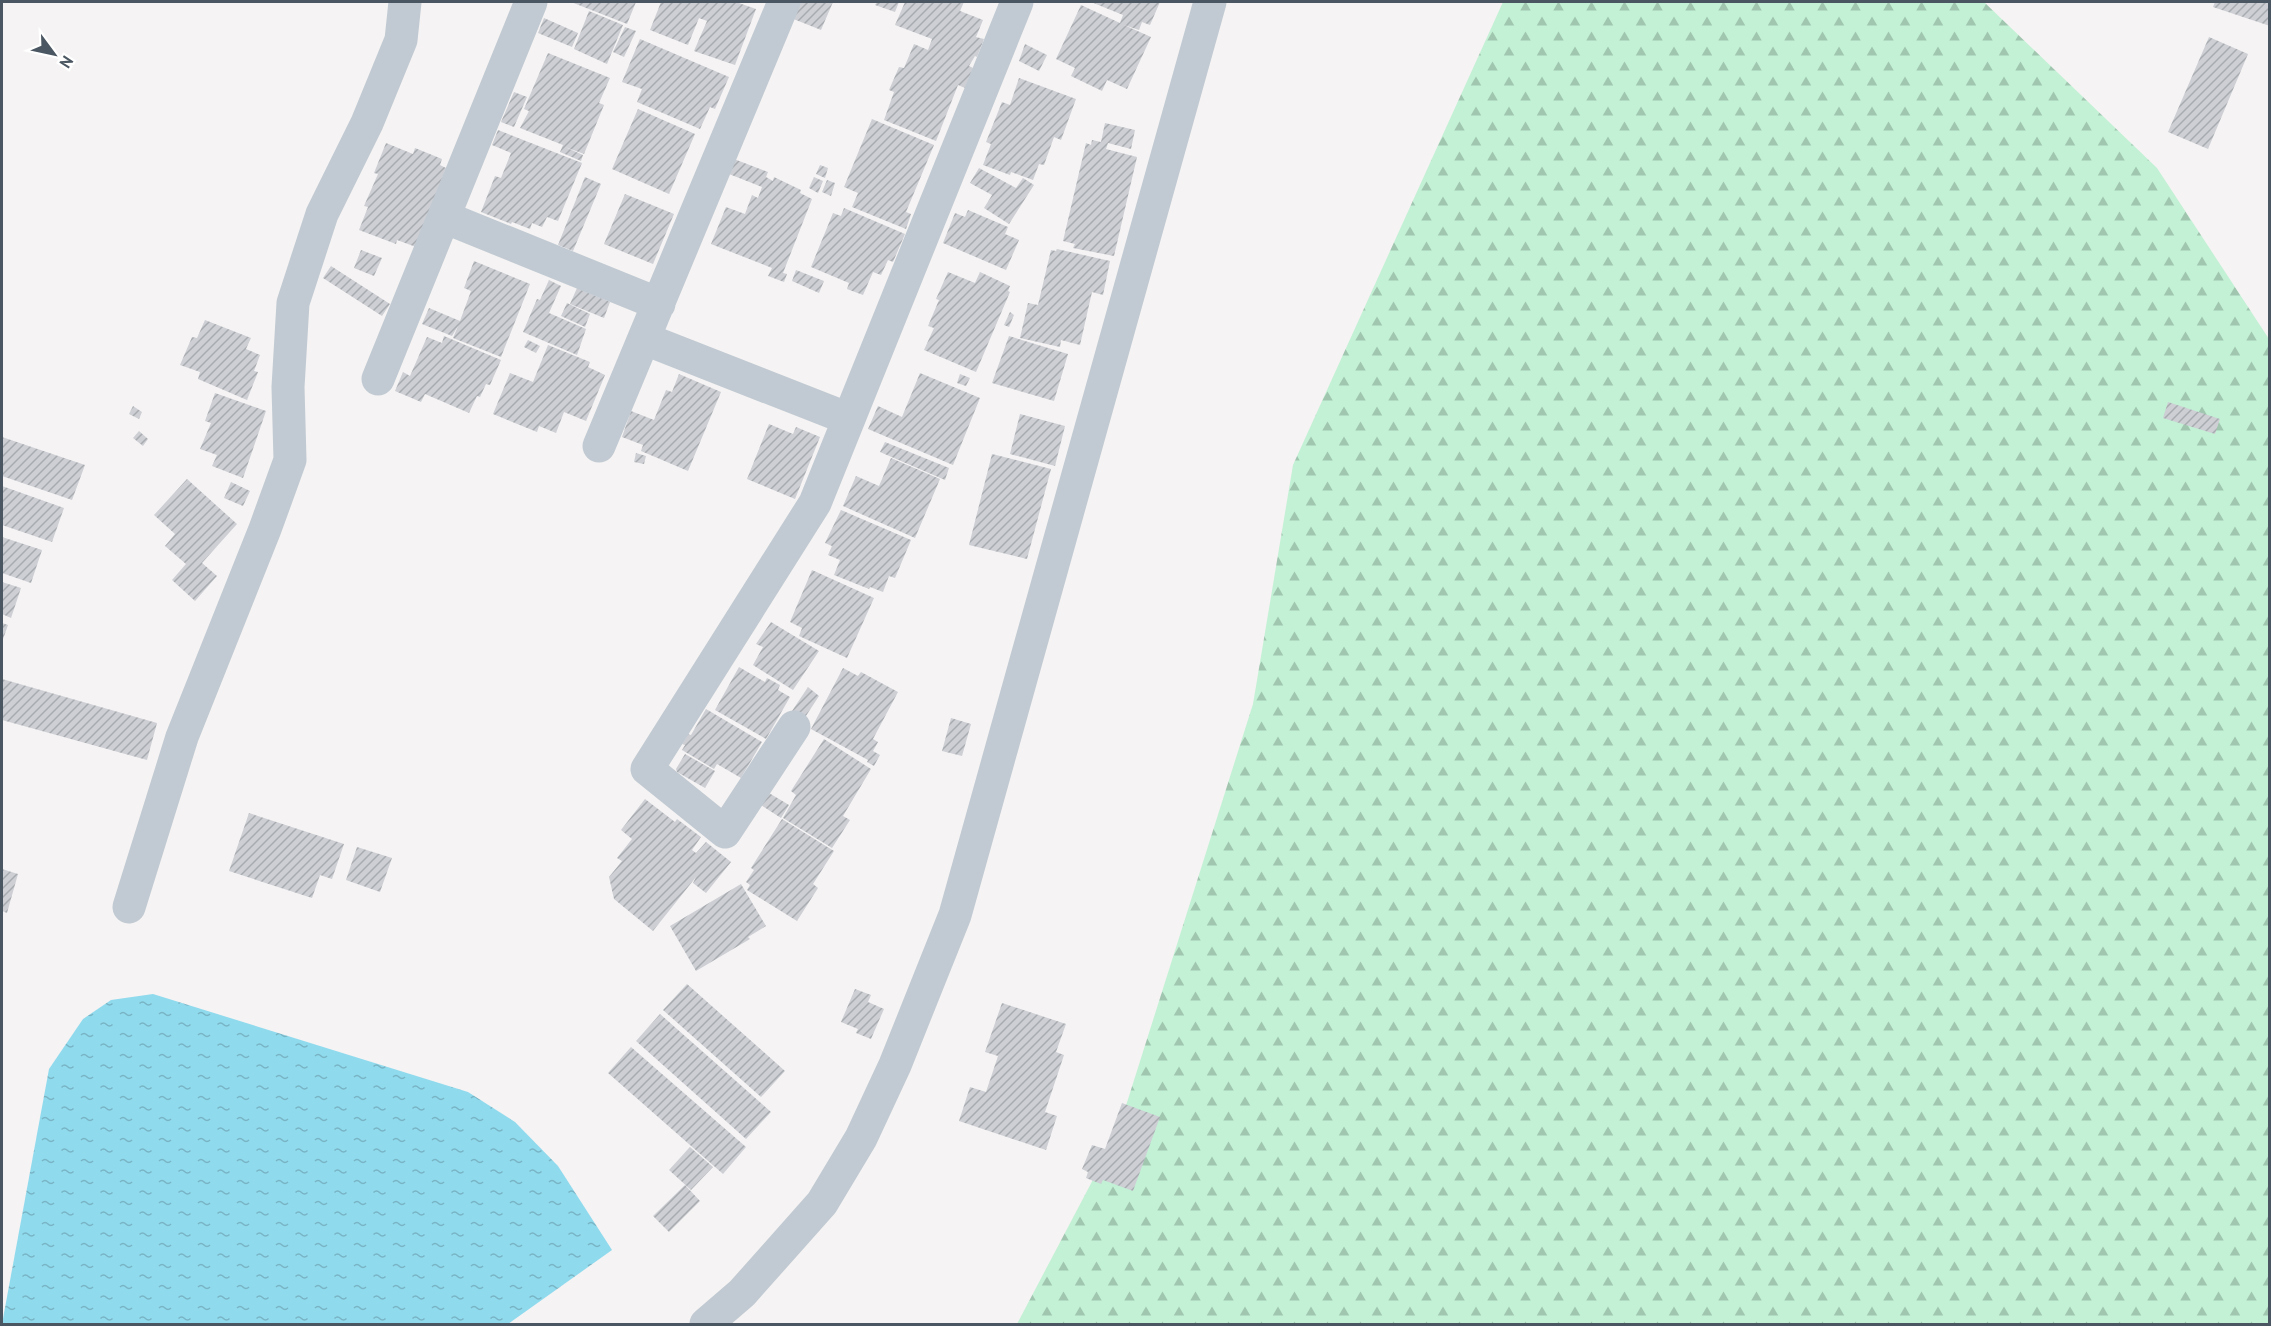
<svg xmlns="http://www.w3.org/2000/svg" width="2271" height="1326" font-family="'PT Sans',sans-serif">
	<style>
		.forest { fill: url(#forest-firs) }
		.water { fill: url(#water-ripples) }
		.building { fill: url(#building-hatch) }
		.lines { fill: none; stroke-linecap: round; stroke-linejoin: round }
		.minor { stroke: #c1cad2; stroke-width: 33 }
	</style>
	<defs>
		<pattern id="forest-firs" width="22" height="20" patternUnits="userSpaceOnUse" patternTransform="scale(1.5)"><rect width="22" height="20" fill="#c3f1d5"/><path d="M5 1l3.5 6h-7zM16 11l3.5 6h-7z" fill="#a0c6b0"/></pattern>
		<pattern id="water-ripples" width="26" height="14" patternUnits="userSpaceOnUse" patternTransform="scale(1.5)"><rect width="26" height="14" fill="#90daee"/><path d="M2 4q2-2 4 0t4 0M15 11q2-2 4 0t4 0" fill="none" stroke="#78b4c4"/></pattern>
		<pattern id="building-hatch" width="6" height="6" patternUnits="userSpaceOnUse" patternTransform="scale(1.5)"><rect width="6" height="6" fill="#cdcfd5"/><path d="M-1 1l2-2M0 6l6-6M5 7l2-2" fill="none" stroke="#a8abb0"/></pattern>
	</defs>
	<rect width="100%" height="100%" fill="#f5f3f3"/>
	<path class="forest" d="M1503 2H1984L2157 168 2269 339V1324H1017L1117 1134 1253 704 1293 465Z"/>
	<path class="water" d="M153 994 468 1092 515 1122 558 1166 612 1250 508 1324H2L49 1069 83 1019 111 1000Z"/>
	<path class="building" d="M571 2H636L627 24Z
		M661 2H736L756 9 735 65 694 51 707 21 699 18 688 45 650 30Z
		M798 2H833L821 30 791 18Z
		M877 2H899L895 12 875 5Z
		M905 2H964L960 11 983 20 976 37 984 39 977 57 975 56 969 66 973 68 965 88 958 85 936 141 884 120 894 92 889 90 899 67 904 68 914 44 928 50 932 39 895 25Z
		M1091 2H1160L1150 25 1142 22 1139 30 1124 25 1151 37 1127 89 1107 80 1102 91 1071 76 1075 68 1056 59 1081 5 1120 23 1123 15Z
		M2215 2H2270V26L2213 7Z
		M589 11 623 25 607 64 574 49Z
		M544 18 578 33 572 47 538 33Z
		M625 27 636 31 624 57 613 52Z
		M2209 37 2248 54 2208 149 2168 132Z
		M640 39 729 77 715 109 710 107 700 129 637 102 642 89 622 82Z
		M1025 44 1047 55 1039 71 1019 61Z
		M548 53 610 78 599 103 604 105 584 154 565 147 583 155 581 161 560 152 563 145 520 128 529 111 524 109Z
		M1019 78 1076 99 1061 140 1054 137 1044 165 1039 164 1033 180 1011 172 1010 175 983 165 991 144 986 142 1002 102 1010 105Z
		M514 92 527 97 514 127 501 122Z
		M638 109 695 134 669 194 612 169Z
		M872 119 934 145 906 212 911 214 906 229 852 207 858 193 844 187Z
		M1105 123 1135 130 1131 149 1108 143 1106 149 1137 157 1114 256 1073 248 1075 244 1063 241 1086 143 1091 145 1092 140 1101 142Z
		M498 130 582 163 558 221 547 217 542 227 532 223 530 229 512 222 511 224 481 212 495 176 501 178 511 153 492 145Z
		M386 143 413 154 415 148 442 159 440 165 446 168 416 247 397 240 396 244 359 230 368 207 364 206 378 174 374 173Z
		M734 159 768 172 766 177 773 181 774 177 801 190 800 193 812 199 783 273 787 274 784 282 768 276 772 268 711 244 726 207 745 214 752 195 758 198 762 187 729 174Z
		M820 165 828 168 825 178 816 174Z
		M979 168 1016 188 1023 178 1034 185 1009 224 984 208 992 195 970 183Z
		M585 177 601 184 573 251 558 245Z
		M814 177 823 181 818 193 809 188Z
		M827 180 835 183 831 196 822 192Z
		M625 194 674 214 653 264 604 244Z
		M844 208 905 234 893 262 888 260 881 275 873 272 863 295 847 289 849 283 811 267 833 213 841 216Z
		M968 210 1008 227 1005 234 1019 240 1006 270 943 243 955 213 965 217Z
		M1057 249 1110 261 1103 295 1092 292 1080 345 1061 340 1060 347 1020 338 1028 303 1038 305 1051 250 1056 251Z
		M361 250 382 258 374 276 354 268Z
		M474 261 530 284 501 357 453 338 458 326 452 336 422 324 429 308 460 321 471 291 464 288Z
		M331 266 390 304 382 316 323 278Z
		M796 270 824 281 819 293 792 281Z
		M948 272 975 283 980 272 1010 286 1008 291 1010 292 976 372 924 350 934 328 928 326 939 300 936 299Z
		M549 280 561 286 549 313 586 329 577 355 523 332 537 299 540 300Z
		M577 288 610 302 604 318 570 304Z
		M567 303 590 314 585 327 561 316Z
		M1010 312 1014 315 1009 327 1004 325Z
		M205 320 251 338 246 349 260 355 254 371 258 372 247 400 198 379 200 372 180 365 192 337 197 338Z
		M444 336 501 360 490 385 486 384 480 397 477 396 469 413 425 394 421 402 395 391 403 372 410 376 427 337 442 343Z
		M1009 336 1068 354 1054 401 992 383Z
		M528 340 540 346 536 353 524 347Z
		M548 345 590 362 588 367 605 375 586 421 564 412 556 433 539 426 537 432 493 414 510 373 533 382Z
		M920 373 980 398 953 465 868 429 878 406 902 417Z
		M679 374 721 392 688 471 641 451 643 445 622 437 631 411 654 420 666 390 672 392Z
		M960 374 970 378 966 386 957 383Z
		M215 393 266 411 243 478 212 466 217 455 200 449 211 423 205 421Z
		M2168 402 2220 419 2215 434 2163 418Z
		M133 406 142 412 139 419 129 414Z
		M1020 414 1065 426 1055 466 1010 454Z
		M769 424 793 434 796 427 820 437 795 499 747 479Z
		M139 431 148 439 143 446 133 438Z
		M2 437 85 465 72 500 2 476Z
		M885 442 949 468 945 480 880 452Z
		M636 453 646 456 644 464 634 462Z
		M992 454 1051 469 1027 559 969 545Z
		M891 458 940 479 915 538 843 506 856 476 879 486Z
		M187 479 237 524 202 563 217 576 195 601 172 580 186 564 165 546 175 534 154 515Z
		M231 482 250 491 243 506 224 498Z
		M2 486 64 508 52 542 2 525Z
		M841 510 911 540 895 578 889 576 883 592 870 587 869 589 834 575 840 560 828 555 832 546 825 543Z
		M2 537 42 550 31 583 2 573Z
		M812 570 874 598 847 658 799 636 802 628 790 622Z
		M2 582 21 588 11 618 2 614Z
		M771 622 819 651 793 690 753 665 763 647 756 644Z
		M2 623 8 625 2 642Z
		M739 667 765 682 767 678 780 685 778 690 790 697 766 739 715 710Z
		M843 668 858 676 861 672 898 692 873 739 878 742 873 751 880 755 874 766 867 762 868 760 811 729Z
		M2 679 157 723 147 760 2 720Z
		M808 687 819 696 802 722 790 714Z
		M706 709 762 742 741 778 717 764 714 769 682 750 685 745 682 744 688 734 691 735Z
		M951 718 971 724 962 756 942 751Z
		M824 739 871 769 843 816 850 820 832 848 783 818 796 795 791 791Z
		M685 754 715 771 705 788 677 772 676 769Z
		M769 793 789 805 781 818 761 805Z
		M645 799 675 822 677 819 701 837 692 850 696 853 706 842 731 862 706 893 693 883 696 877 653 931 614 899 609 877 622 861 617 858 632 839 621 830Z
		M249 813 344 844 332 879 320 875 312 898 229 871Z
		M782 819 834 851 813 884 818 888 797 921 747 890 750 885 746 882 754 870 751 868Z
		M357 847 392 858 380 892 346 880Z
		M2 869 18 874 7 913 2 911Z
		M741 884 766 926 748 937 750 939 696 971 670 926Z
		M687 984 785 1071 761 1097 663 1010Z
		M855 989 871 995 868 1002 884 1009 871 1039 856 1033 858 1029 841 1022Z
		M1002 1003 1066 1024 1056 1052 1064 1055 1045 1112 1057 1116 1046 1150 959 1121 970 1087 986 1092 998 1056 985 1052Z
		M660 1014 771 1112 746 1139 636 1041Z
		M631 1047 746 1147 723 1174 608 1073Z
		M1122 1103 1160 1117 1133 1191 1103 1180 1101 1184 1086 1178 1088 1172 1082 1169 1092 1145 1105 1149Z
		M690 1147 713 1167 691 1190 669 1170Z
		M685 1185 700 1201 669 1232 653 1216Z"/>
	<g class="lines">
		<path class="minor" d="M444 217 659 304
			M645 339 849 419
			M378 379 531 2
			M599 446 784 2
			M794 727 725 832 647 769 815 503 1017 2
			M129 907 182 737 265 529 290 460 288 387 293 303 322 214 367 123 401 40 405 2
			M706 1324 742 1293 822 1203 861 1138 895 1065 955 915 1210 2"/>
	</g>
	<rect width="2271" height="1326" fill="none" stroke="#4a5661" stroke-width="6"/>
	<g transform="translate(54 54) rotate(123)" stroke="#ffffff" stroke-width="4.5" paint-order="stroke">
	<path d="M0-4.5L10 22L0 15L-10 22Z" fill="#4a5661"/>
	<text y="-9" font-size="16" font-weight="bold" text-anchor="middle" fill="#4a5661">N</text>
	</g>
</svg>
